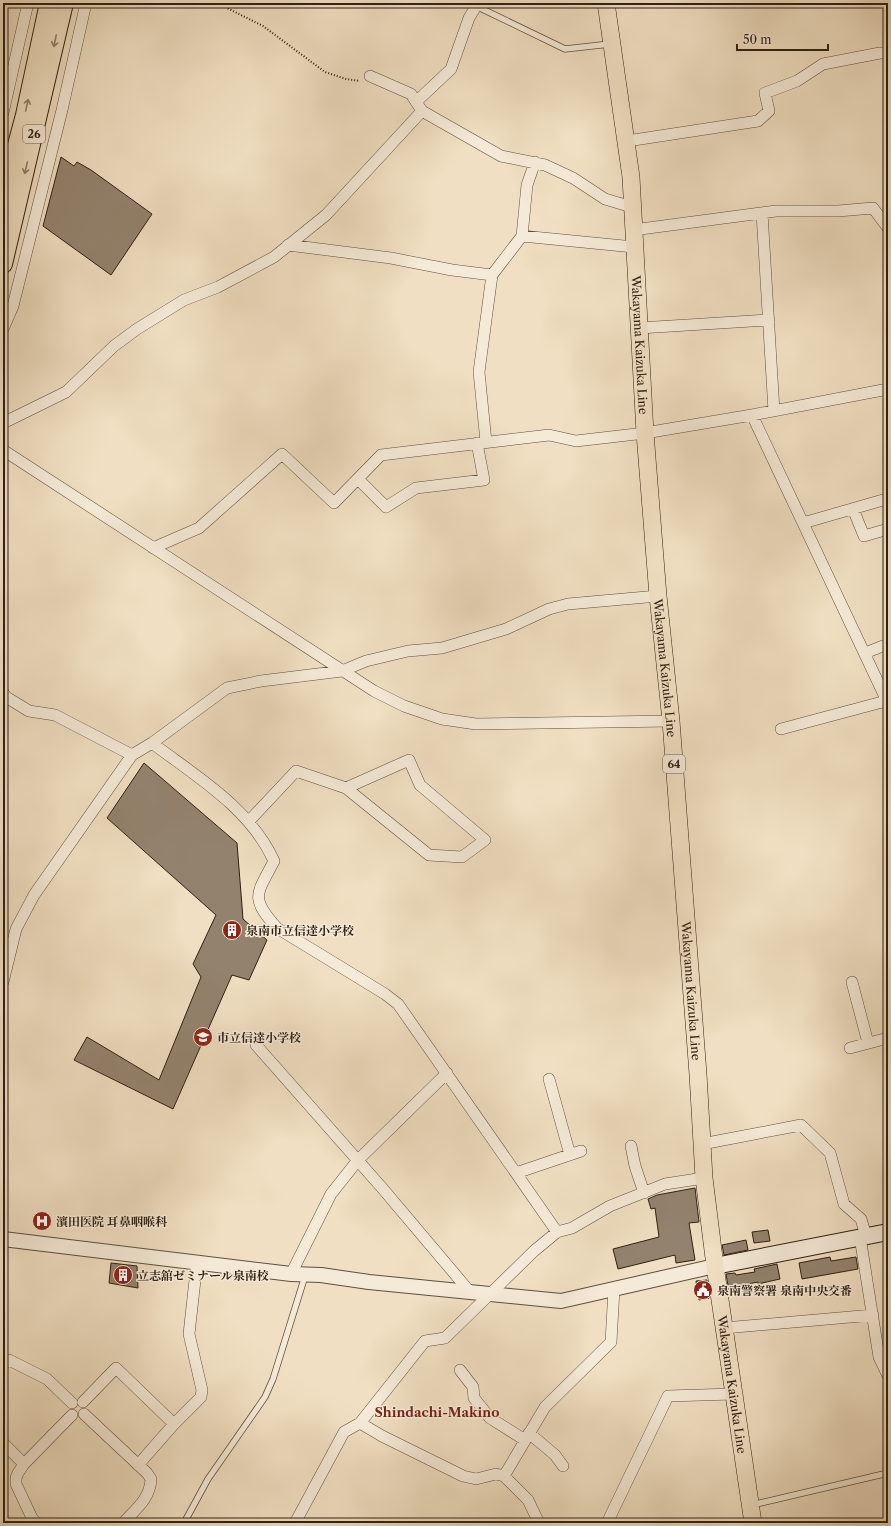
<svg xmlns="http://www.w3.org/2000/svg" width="891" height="1526" font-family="'Libre Caslon Text','Noto Serif JP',serif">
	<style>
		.building { fill: #93836e; stroke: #2e2013 }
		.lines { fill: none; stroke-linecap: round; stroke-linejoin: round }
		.service-casing { stroke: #5e503f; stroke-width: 7 }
		.minor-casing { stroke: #5e503f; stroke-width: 12 }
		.tertiary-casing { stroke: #5e503f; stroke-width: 16 }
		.secondary-casing { stroke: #2e2013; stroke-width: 18 }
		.primary-casing { stroke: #2e2013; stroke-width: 18 }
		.trunk-casing { stroke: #2e2013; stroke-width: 20 }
		.path { stroke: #2e2013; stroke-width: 2; stroke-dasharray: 1 2; stroke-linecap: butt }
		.service { stroke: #f5ead7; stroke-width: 5.5 }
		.minor { stroke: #f5ead7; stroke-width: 11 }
		.tertiary { stroke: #f5ead7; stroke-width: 14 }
		.secondary { stroke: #f5ead7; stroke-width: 16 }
		.primary { stroke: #f0dfc2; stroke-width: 17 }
		.trunk { stroke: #f0dfc2; stroke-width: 18 }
		.oneway { stroke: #8f806a }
		.labels { text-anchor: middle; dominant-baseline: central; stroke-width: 3; stroke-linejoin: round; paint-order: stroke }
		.shield { fill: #f5ead7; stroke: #6a5d4e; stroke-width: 1 }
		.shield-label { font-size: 11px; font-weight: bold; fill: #2e2013 }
		.street-label { font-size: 12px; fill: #2e2013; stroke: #f5ead7 }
		.poi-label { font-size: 12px; font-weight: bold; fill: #2e2013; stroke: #f5ead7; text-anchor: start }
		.neighbourhood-label { font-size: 13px; font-weight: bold; fill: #7a1f14; stroke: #f5ead7 }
	</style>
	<rect width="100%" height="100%" fill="#f0dfc2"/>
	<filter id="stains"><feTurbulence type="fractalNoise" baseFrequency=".005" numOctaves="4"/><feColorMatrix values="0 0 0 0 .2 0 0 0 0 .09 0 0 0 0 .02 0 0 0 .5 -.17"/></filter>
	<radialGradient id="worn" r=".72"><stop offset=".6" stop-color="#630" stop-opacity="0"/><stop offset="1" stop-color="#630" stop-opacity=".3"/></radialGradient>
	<path class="building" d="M61 157 74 166 77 162 91 170 152 214 111 275 43 226Z
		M144 763 237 843 243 919 267 940 249 980 232 975 173 1109 74 1060 87 1037 159 1080 201 977 193 964 216 915 107 818Z
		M695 1188 699 1222 689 1223 695 1260 676 1263 675 1255 618 1269 613 1249 659 1237 655 1208 651 1209 648 1199 657 1195Z
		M768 1230 770 1241 754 1243 752 1232Z
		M746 1240 748 1250 724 1255 722 1245Z
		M830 1257 831 1261 856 1257 858 1269 802 1279 799 1263Z
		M111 1263 137 1266 138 1288 109 1283Z
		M777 1264 780 1279 758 1284V1282L737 1286V1290L729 1291 726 1274 735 1273 736 1275 755 1272 754 1269Z
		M707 1280 709 1298 699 1300 696 1281Z"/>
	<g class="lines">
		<defs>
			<path id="service" d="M476 6 565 49 610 44
				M752 1505 888 1473
				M184 1523 208 1479 265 1397 273 1379 305 1276"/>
			<path id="minor" d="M370 76 411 94 422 111 501 156 545 165 573 178 605 199 632 207
				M416 102 451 69 469 18 478 3
				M3 113 28 3
				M627 141 758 121 769 111 765 93 797 81 823 64 880 53H888
				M762 213 774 411
				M633 230 776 211H838L873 208 888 228
				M522 236 527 185 535 162
				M288 245 391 258 452 270 492 275
				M639 328 769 320
				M3 329 13 306 62 110 86 3
				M752 415 885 697 888 706
				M3 423 66 392 114 346 137 329 184 300 218 287 274 257 326 215 422 111
				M486 442 479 372 492 275 522 236 634 247
				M3 450 374 691 404 706 442 719 476 724 671 721
				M358 479 386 507 416 488 484 480 477 443
				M853 509 864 536 888 529
				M803 523 883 500
				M153 548 199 528 282 454 334 503 381 455 549 435 576 441 645 433 752 415 888 389
				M865 653 888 644
				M3 692 6 697 29 711 55 715 132 755
				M781 729 886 701
				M152 743C197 777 250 808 274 861 257 894 249 897 277 928L385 994 398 1004 557 1232
				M249 821 296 771 346 788 429 855 462 857 485 840 420 785 409 760 346 788
				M3 982 16 929 34 895 132 755 152 743 227 688 261 681 342 671 366 661 408 651 442 648 506 629 549 609 568 604 658 596
				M852 982 868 1043
				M256 1045 383 1189 470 1292
				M850 1048 888 1038
				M549 1079 570 1155
				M702 1144 801 1125 830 1153 844 1204 861 1219 866 1236
				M631 1146 635 1166 644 1193
				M516 1173 581 1151
				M860 1237 879 1357 888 1376
				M291 1274 331 1194 358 1160 447 1073
				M724 1328 873 1315
				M3 1364 9 1360 47 1379 72 1403
				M460 1370 473 1387 474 1398 490 1418 525 1440
				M83 1402 116 1368 174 1424
				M84 1414 147 1473 151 1479C150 1499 136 1509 123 1523
				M360 1423 425 1341 445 1338 534 1251 557 1232 572 1228 610 1206 665 1184 704 1178
				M529 1433 555 1455 563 1466
				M3 1443 24 1464
				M138 1465 174 1424 201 1397 202 1390 189 1334 197 1262
				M504 1476 545 1407 611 1342 614 1289
				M36 1523 32 1518 16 1484V1478L18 1473 24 1464 72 1415
				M295 1523 344 1432 360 1423 382 1436 463 1476 476 1479 496 1474 504 1476 528 1500 539 1523
				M607 1523 668 1396 733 1394"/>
			<path id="tertiary" d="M3 1239 291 1274 321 1275 369 1282 561 1301 715 1266"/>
			<path id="secondary" d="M715 1266 888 1232"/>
			<g id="primary">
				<path id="s1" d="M606 3 631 177 645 433 658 596 671 721 698 1074 704 1178 715 1266 753 1523"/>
			</g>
			<path id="trunk" d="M3 197 25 115 49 3
				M3 264 64 3"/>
		</defs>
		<use href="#service" class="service-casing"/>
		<use href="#minor" class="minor-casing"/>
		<use href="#tertiary" class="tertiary-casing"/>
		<use href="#secondary" class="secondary-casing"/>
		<use href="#primary" class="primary-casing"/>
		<use href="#trunk" class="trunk-casing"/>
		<path class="path" d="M217 3 263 26 325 72 346 79 360 81"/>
		<use href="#service" class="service"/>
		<use href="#minor" class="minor"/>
		<use href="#tertiary" class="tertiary"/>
		<use href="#secondary" class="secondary"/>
		<use href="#primary" class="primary"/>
		<use href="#trunk" class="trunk"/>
	</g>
	<defs><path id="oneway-shaft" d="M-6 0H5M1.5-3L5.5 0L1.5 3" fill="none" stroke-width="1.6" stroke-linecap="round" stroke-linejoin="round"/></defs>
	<g class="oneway">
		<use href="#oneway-shaft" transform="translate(55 41) rotate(102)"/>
		<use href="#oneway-shaft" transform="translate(27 105) rotate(-77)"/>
		<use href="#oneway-shaft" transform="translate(26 168) rotate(103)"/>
	</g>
	<defs>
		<symbol id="building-disc" viewBox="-11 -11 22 22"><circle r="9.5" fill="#8f2418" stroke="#f5ead7"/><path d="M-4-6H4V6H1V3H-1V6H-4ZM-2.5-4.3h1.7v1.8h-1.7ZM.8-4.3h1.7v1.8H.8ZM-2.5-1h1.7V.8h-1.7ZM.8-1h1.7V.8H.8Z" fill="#fff"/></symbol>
		<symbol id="school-disc" viewBox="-11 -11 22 22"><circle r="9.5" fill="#8f2418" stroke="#f5ead7"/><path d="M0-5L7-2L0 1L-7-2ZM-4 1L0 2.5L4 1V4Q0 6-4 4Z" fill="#fff"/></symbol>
		<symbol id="hospital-disc" viewBox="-11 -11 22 22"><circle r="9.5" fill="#8f2418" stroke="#f5ead7"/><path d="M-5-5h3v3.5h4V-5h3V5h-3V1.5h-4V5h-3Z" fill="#fff"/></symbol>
		<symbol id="civic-disc" viewBox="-11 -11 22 22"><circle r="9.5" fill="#8f2418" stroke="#f5ead7"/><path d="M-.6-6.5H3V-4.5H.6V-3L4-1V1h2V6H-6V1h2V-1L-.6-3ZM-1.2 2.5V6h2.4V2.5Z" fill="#fff"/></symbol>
	</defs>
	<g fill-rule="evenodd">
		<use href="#building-disc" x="221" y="919" width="22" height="22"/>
		<use href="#school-disc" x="192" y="1026" width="22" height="22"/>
		<use href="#hospital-disc" x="31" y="1210" width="22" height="22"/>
		<use href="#building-disc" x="112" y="1264" width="22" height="22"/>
		<use href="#civic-disc" x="692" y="1279" width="22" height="22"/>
	</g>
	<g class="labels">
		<g class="shield">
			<rect x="23" y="125" width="22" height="18" rx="3"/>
			<rect x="663" y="755" width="22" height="18" rx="3"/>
		</g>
		<g class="shield-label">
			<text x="34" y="134">26</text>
			<text x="674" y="764">64</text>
		</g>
		<g class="street-label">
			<text stroke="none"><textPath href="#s1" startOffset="344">Wakayama Kaizuka Line</textPath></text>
			<text stroke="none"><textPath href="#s1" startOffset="668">Wakayama Kaizuka Line</textPath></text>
			<text stroke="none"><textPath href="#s1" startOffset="992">Wakayama Kaizuka Line</textPath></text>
			<text stroke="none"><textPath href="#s1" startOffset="1388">Wakayama Kaizuka Line</textPath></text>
		</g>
		<g class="poi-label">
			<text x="246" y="930">泉南市立信達小学校</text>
			<text x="217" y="1037">市立信達小学校</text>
			<text x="56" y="1221">濱田医院 耳鼻咽喉科</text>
			<text x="137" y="1275">立志舘ゼミナール泉南校</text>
			<text x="717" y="1290">泉南警察署 泉南中央交番</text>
		</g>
		<g class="neighbourhood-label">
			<text x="437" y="1412">Shindachi-Makino</text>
		</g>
	</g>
	<rect width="891" height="1526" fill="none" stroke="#f0dfc2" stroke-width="16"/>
	<rect x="4" y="4" width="883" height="1518" fill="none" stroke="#2e2013" stroke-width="2"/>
	<rect x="8" y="8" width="875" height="1510" fill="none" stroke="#2e2013"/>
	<path d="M737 44v6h91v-6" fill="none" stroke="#2e2013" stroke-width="2"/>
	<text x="743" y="44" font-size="12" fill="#2e2013" stroke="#f5ead7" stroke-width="3" paint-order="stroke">50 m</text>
	<rect width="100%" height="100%" filter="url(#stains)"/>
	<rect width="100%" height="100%" fill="url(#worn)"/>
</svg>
